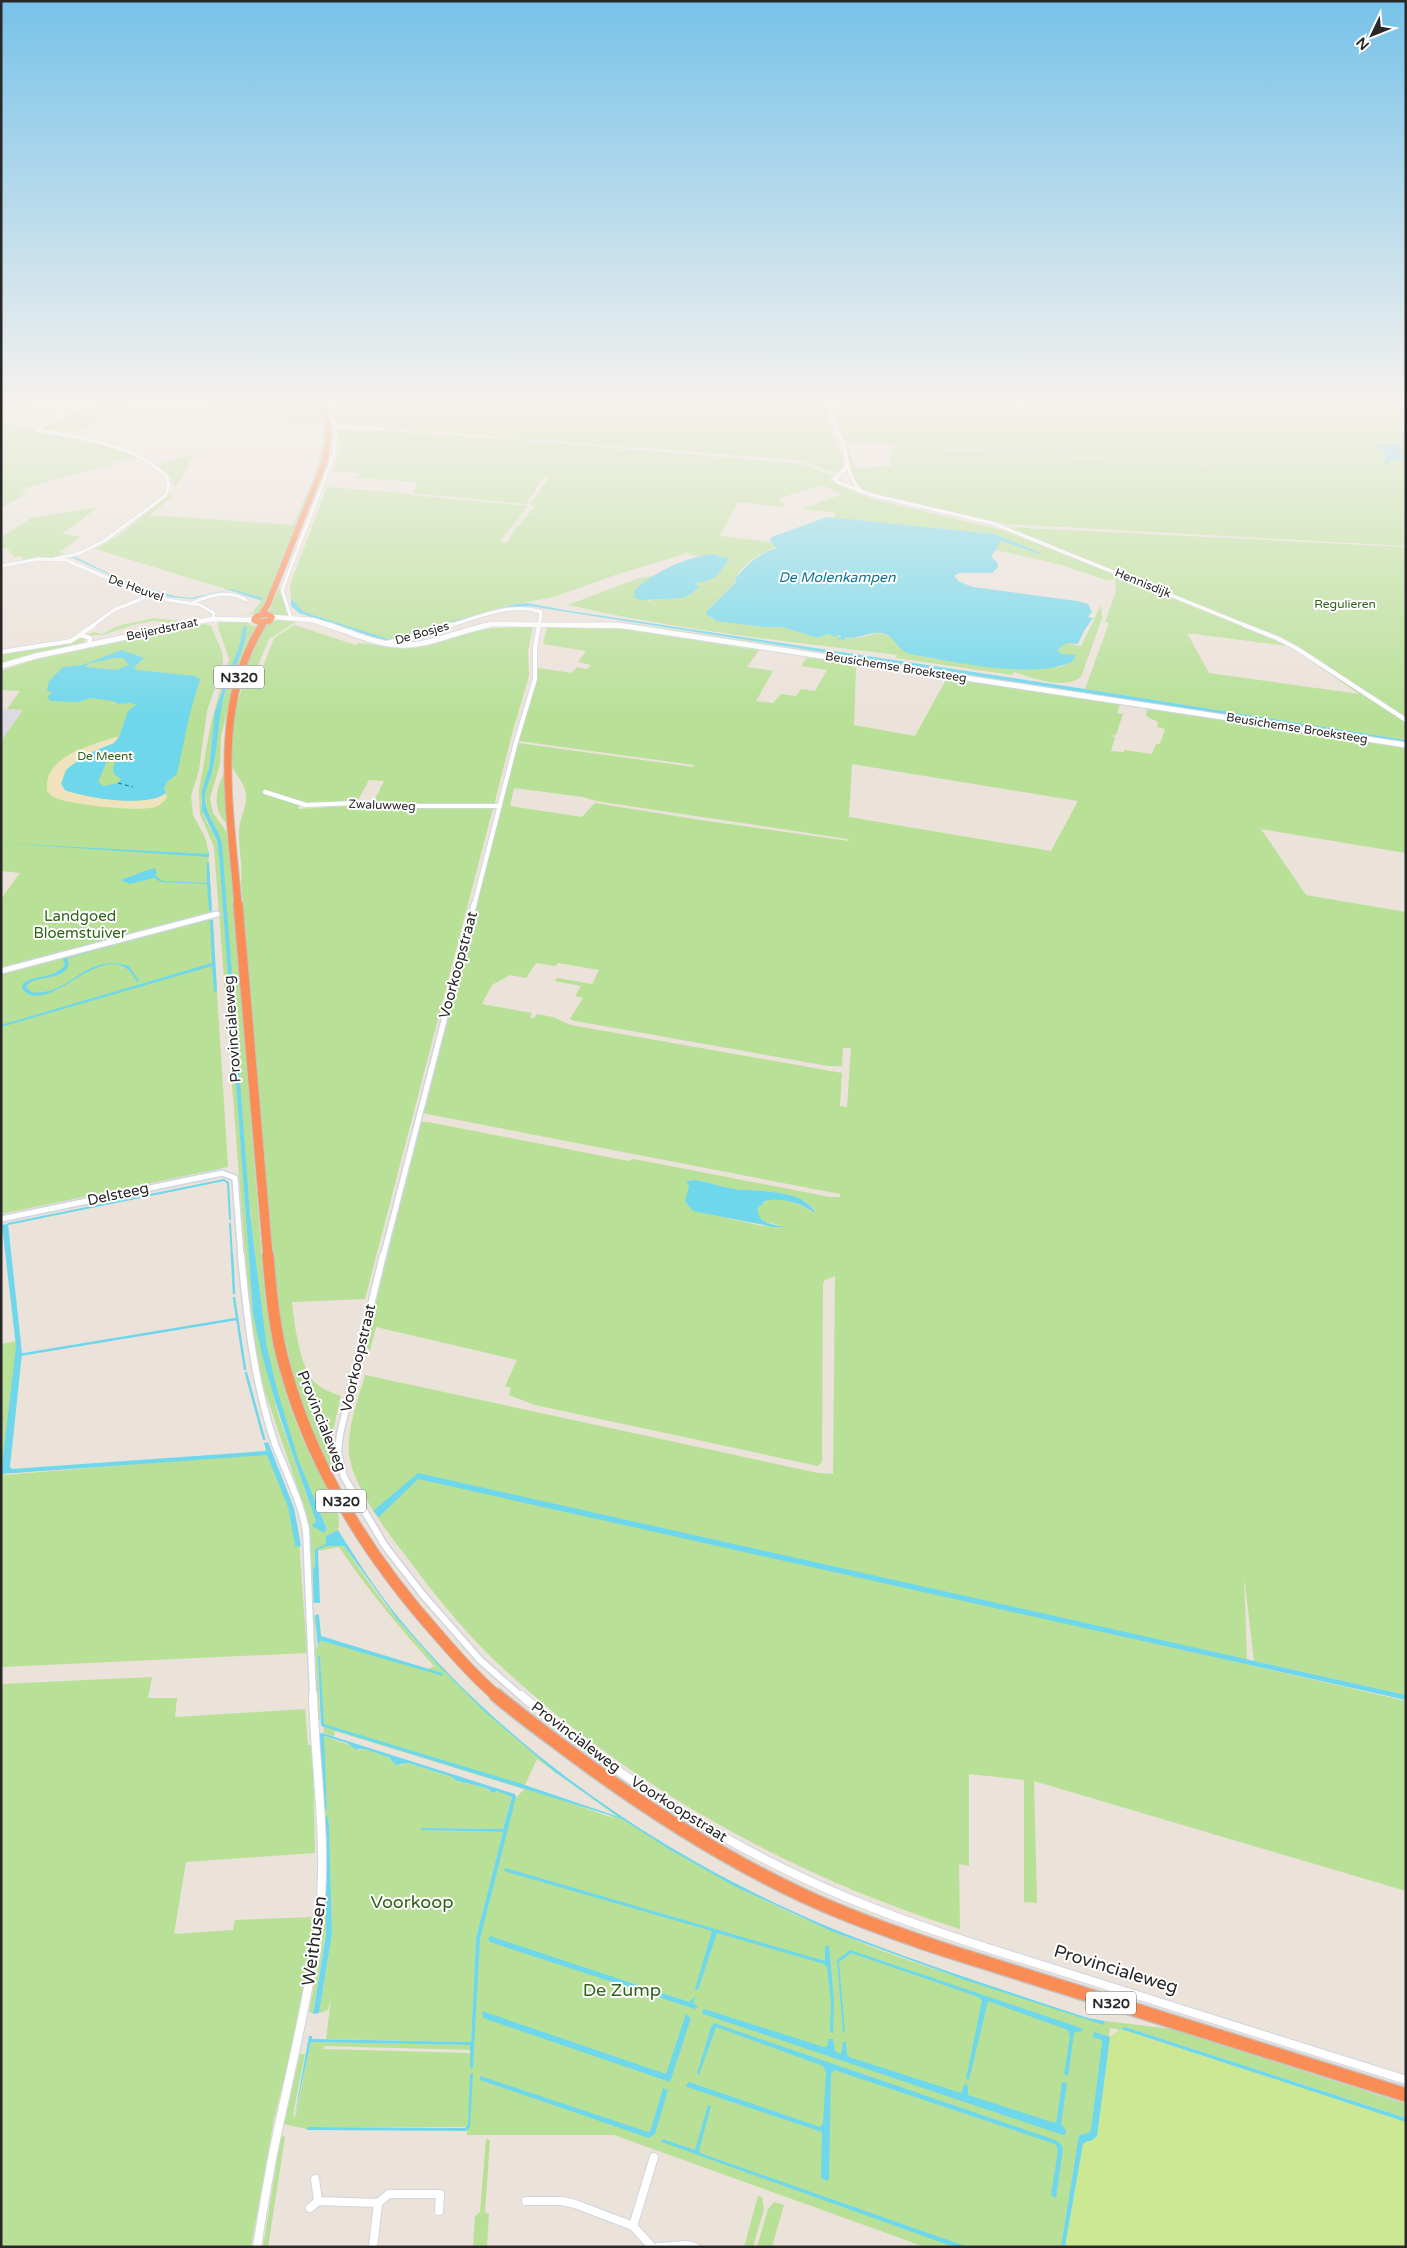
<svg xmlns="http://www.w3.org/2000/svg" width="1407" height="2248" font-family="'Varela Round',sans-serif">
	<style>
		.industrial { fill: #dcdbe3 }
		.green { fill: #b8e097; fill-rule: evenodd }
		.sand { fill: #f0e2bd }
		.pitch { fill: #cde893 }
		.water { fill: #6fd7eb; fill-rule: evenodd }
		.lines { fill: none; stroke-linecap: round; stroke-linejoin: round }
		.stream-far1 { stroke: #6fd7eb; stroke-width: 2 }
		.stream { stroke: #6fd7eb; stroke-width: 2.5 }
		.ferry { stroke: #107594; stroke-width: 1; stroke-dasharray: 4 3; stroke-linecap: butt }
		.street-far4-casing { stroke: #d0d5e1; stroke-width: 4.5 }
		.street-far3-casing { stroke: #d0d5e1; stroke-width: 5.5 }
		.street-far2-casing { stroke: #d0d5e1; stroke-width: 8 }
		.street-far1-casing { stroke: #d0d5e1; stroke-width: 9 }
		.street-casing { stroke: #d0d5e1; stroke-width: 10 }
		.secondary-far1-casing { stroke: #d0d5e1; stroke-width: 5.5 }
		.secondary-casing { stroke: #d0d5e1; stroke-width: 7 }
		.highway-far4-casing { stroke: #c3c3c3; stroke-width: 7 }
		.highway-far3-casing { stroke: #c3c3c3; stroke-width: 9 }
		.highway-far2-casing { stroke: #c3c3c3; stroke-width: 11 }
		.highway-far1-casing { stroke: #c3c3c3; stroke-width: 13 }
		.highway-casing { stroke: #c3c3c3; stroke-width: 16 }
		.street-far4 { stroke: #fff; stroke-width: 3 }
		.street-far3 { stroke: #fff; stroke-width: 4 }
		.street-far2 { stroke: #fff; stroke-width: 5 }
		.street-far1 { stroke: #fff; stroke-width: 6 }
		.street { stroke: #fff; stroke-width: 8 }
		.secondary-far1 { stroke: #fff; stroke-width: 4.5 }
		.secondary { stroke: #fff; stroke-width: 5 }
		.highway-far4 { stroke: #fa8c56; stroke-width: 5.5 }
		.highway-far3 { stroke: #fa8c56; stroke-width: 7 }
		.highway-far2 { stroke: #fa8c56; stroke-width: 9 }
		.highway-far1 { stroke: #fa8c56; stroke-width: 11 }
		.highway { stroke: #fa8c56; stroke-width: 13 }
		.labels { text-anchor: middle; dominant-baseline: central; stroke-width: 4; stroke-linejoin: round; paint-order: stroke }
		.far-street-label { font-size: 12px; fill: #282828; stroke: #fff }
		.far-park-label { font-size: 12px; fill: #31631b; stroke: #fff }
		.far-water-label { font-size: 14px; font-style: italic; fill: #107594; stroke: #fff }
		.shield { fill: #fff; stroke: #686868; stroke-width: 1 }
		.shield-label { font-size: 14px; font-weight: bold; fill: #282828 }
		.park-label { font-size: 15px; fill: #31631b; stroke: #fff }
		.street-label { font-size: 15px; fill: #282828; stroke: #fff }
		.near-park-label { font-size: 18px; fill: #31631b; stroke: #fff }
		.near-street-label { font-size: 18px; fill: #282828; stroke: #fff }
	</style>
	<rect width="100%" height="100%" fill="#ebe2da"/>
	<path class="industrial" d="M1 709 24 710 1 741Z"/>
	<path class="green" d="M1 402H48L2 422 33 429 37 432C71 437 104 444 137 457L21 489 27 493 1 508Z
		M95 402H146L69 434 43 431 40 428Z
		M194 402H320L327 423 326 453 262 611 242 616 253 612 262 600 95 549 122 533 169 495 173 496 150 515 293 525C306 493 327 459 322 423H288L226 418Z
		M330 402H827C824 424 840 445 844 466L834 473 800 460 337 424Z
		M832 402H1406V546L1007 524 928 506 923 507 860 489 854 480 843 437 833 413ZM849 442 1209 464 1210 465 900 446 890 448 893 458H890L891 466 858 468 853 466Z
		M341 428 516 440 803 464 833 476 831 481 872 499 1006 531 1271 638 1287 646 1187 633 1209 673 1359 694 1298 652 1304 655 1406 721V740L1085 689 1109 623 1105 622 1116 591 1115 579 1106 580 1061 565 996 550 1000 541 1036 553 994 534 834 518 836 513 802 509 842 494 821 485 777 499 785 504 782 507 738 502 720 536 770 542 776 546 753 559 742 568 735 579 736 582 706 612 712 619 763 627H782L818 638 828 634 841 637 838 638H858L879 633 890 636 904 651 924 657 1016 670 1060 667 1071 662 1057 650 1067 643 1081 646 1101 605 1102 618 1081 677C1064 690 1033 678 1014 672L1012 675 896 658 897 655C787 641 676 630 568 605L636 579 657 575 635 590 649 601C670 593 677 607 698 587L694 583 707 581 729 560C714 549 703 562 688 553L618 574 554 597 516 604 395 639 383 638 304 612 291 598 290 585 327 487 404 493 411 495 528 506 500 541 507 543 513 532 535 506 530 504 549 478 544 477 526 504 412 493 418 482 356 478 360 473 333 471 340 449 338 429Z
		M195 453 177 486H174L173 479 157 465Z
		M98 507 62 534 80 537 59 552 70 555 24 562 21 556 14 557 7 548 1 549V538L31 518Z
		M1004 527 1406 547V718L1373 698 1320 660 1281 639Z
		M280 586 283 598 289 610 285 612 288 614C283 619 274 616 269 612H271L269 611Z
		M154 618 189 622 178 624 153 621 133 625 103 635H93L80 644 34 653 1 664V654L73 642 93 632 103 634 117 626Z
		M290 619 297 621 269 639 255 673 261 672 274 638 294 625 356 645 359 643 411 648 481 629 533 626 528 652 529 676 513 730 494 805 377 804 373 803 384 781 369 780 357 802 308 804 270 791 267 794 300 805 298 809 361 805 384 808H493L365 1299 292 1302C294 1323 299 1356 309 1375 315 1386 329 1392 341 1396 335 1422 328 1447 332 1474L299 1397 280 1320 268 1207 241 882C243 864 238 847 239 829 240 818 247 806 246 795 245 782 235 776 232 765 224 741 239 694 248 672H244L265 623 278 620Z
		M222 621 246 622 251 625 256 626 233 688 221 736 220 764 210 798 213 813 226 831 229 844 265 1297C274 1351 285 1403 309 1452 319 1473 344 1507 338 1530L326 1536V1544L315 1551 314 1603H312L308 1518 261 1380 250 1319 214 847 200 814 199 790 211 723 229 659 218 627 219 622ZM233 662C232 679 224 694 220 711 216 730 217 749 213 768 212 779 204 787 205 798 206 815 217 826 221 841L249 1202 271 1383 287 1434 327 1528 324 1533 317 1528 314 1523 316 1521 278 1414 253 1310 219 851C217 834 204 823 202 808 199 793 208 781 209 767 213 731 216 695 233 662Z
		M617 621 1112 697 614 624Z
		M204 624 211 626 222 652 223 663 207 711 199 770 191 796 193 815 205 837 208 850 228 1167 1 1214V899L20 873 1 871V741L23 710 7 709 20 691 1 690V671L39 658Z
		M547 627 617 628 759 650 747 667 773 671 756 701 773 703 781 694 796 696 801 689 815 691 827 670 801 666 807 657 854 664 856 669 854 725 915 736 947 678 955 677 1406 746V853L1261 829 1306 895 1406 912V1695L1254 1661 1244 1576 1247 1660 1219 1658 1406 1701V1891L1034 1781 1037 1903 1024 1902V1780L969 1774V1866L959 1864 960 1929C787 1874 619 1781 488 1654 458 1624 431 1590 406 1556 386 1531 352 1485 349 1453 347 1427 358 1400 365 1375L818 1473 833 1474 835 1276 825 1280 823 1283 822 1462 818 1466 535 1405 509 1395 511 1388 505 1386 517 1360 376 1327 370 1350 362 1346 420 1122H428L628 1161 633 1159 660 1164 830 1197H840V1194L422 1113 517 743 694 767V765L519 741 538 668 572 673 577 667 587 669 591 665 578 662 586 651 543 644ZM1120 705 1147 709 1146 716 1158 722 1157 727 1165 729 1160 744H1156L1152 754 1124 750V752L1111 751 1115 737 1110 736 1116 735 1123 714 1117 713ZM852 764 1078 801 1051 851 849 817ZM514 788 583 797 596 801 848 839 849 841 700 820 595 803 582 817 510 806ZM536 963 555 966 558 963 599 970 592 984 557 978 555 981 581 986 575 996 583 998 570 1019 575 1021 828 1066H842L843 1048H851L847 1107 840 1106 842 1073 571 1025 553 1017 537 1014 534 1018H530L532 1013 482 1004 492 985 510 975 526 978ZM696 1180C709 1182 721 1187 734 1189 758 1192 802 1189 816 1212 799 1206 773 1189 758 1208V1216L766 1222 783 1226H762L719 1216 687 1193 689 1186 686 1181Z
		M224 774 228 825C212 810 215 791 224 774Z
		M17 1341 19 1353 4 1475 272 1453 298 1527 307 1653 1 1667V1344Z
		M337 1545 344 1546C361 1571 378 1597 398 1620 514 1758 675 1868 842 1935 927 1970 1017 1995 1104 2024L1105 2021 1172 2029 1406 2104V2118L1125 2027 1122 2030 1406 2122V2159L1093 2220 1080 2162 1083 2144 1097 2136 1110 2037 1120 2030 1110 2028 1094 2134 1081 2142 1062 2247H925L614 2135H467V2127H307V2129L284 2124 300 2054H305L293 2115 295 2118 311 2042 470 2045V2050L324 2046 323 2049 470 2053V2067L479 1941 515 1799 526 1787 613 1818 609 1815 619 1818 537 1759 523 1789 335 1731 334 1737 324 1733 320 1657 318 1656 320 1720 316 1719 313 1614 315 1615 316 1648 318 1647 319 1642 322 1641 440 1673 428 1669 436 1665H433C399 1627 367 1589 339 1547L318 1551 323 1546Z
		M152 1677 148 1698H177L175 1717 305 1709 308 1745H311L309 1710H312L315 1853 186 1862 174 1934 233 1930 235 1920 314 1917V1930L300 2016 274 2119 251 2247H1V1684Z
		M319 1734 324 1809 327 1810 323 1736 347 1744 359 1750 364 1749 388 1757 390 1760 402 1765 407 1763 452 1777 455 1780 486 1788 488 1791H497L512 1796 503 1829 421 1828V1830L503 1832 476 1938 471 2042 326 2039 331 1998 328 2010 319 2013 332 1934 329 1826 328 1818 325 1817 326 1931 313 2013 309 2012 321 1951 325 1901Z
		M281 2135 285 2137 268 2247H263Z
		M486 2139 490 2140 485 2212 489 2214 487 2247H473L475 2216 480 2212Z
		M758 2196 762 2197 764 2209 753 2247H744Z
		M774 2202 784 2205 772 2247H757L768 2209Z"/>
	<path class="sand" d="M115 737H119L114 744 92 752 72 765 65 790C87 798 147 808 166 793L167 797C164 801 161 805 155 807 140 812 71 805 56 798 51 796 50 794 47 791 43 756 90 746 115 737Z"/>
	<path class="pitch" d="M1121 2029 1406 2122V2247H1065L1083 2144 1087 2141H1091L1097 2136 1110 2037Z"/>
	<path class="water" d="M1369 437C1375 445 1386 446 1396 444L1398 440 1400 442 1399 446 1406 457V461L1391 460 1387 463 1391 468 1384 462 1387 457 1378 445 1368 440Z
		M827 517 994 534 1039 552 1040 554 1000 541 996 550 991 556 997 562 998 567 992 573H959L954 576 960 582 973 587 1077 601 1088 604 1092 612 1088 617 1093 618 1084 631 1078 644 1067 643 1057 650 1062 654 1076 655 1073 661C1037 681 950 661 910 654 897 650 895 637 885 634 871 629 859 641 845 637V640L837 639 841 637 838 635 836 637 828 634 818 638 782 627H763L717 621 707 615 706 612 736 582 735 579C748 563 756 556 776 548L770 540 772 537Z
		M713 554 729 559C717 575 717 581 694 583L699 587C683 602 677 598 658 599 648 599 644 603 634 597L635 590C655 571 687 557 713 554Z
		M76 557 124 581 175 596 190 598 232 589 263 598 262 601 229 590 192 599 170 597 124 582 73 558H61Z
		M291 598 304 612 388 639 516 604 528 603 564 610 1085 689 1406 740V743L529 606 502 610 391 641 371 637 299 613 291 606Z
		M244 625 247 627C245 652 231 673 224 696 218 720 218 744 213 768 211 780 204 789 205 801 207 816 218 828 222 843L250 1213 267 1348 277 1389 298 1459 327 1529 324 1533 312 1526 316 1521C292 1451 266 1384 253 1312L219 855 217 841 202 810V791L209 768 215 712 227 676 239 647Z
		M122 650 144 658 134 667 136 670 195 676 200 679 190 713 177 774 167 782 164 789 166 793C148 808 86 798 65 790L61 784 66 770 72 765 92 752 114 743 119 737 128 711 136 705 131 703 119 704 113 701 90 698 79 702 51 701 47 697 52 693 47 690 49 681 63 667 82 665ZM115 658H123L129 665 116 670 86 667 87 664ZM112 755 116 757 115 763 113 767 114 774 121 779 118 783 104 786 98 782 107 761Z
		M1 843 206 854 209 852V857Z
		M207 862H209L212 911H209L207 884 161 882 154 878 130 884 120 880 154 868 156 870V876L163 881 207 883Z
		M213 920 217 991 214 992 212 966 1 1027V1025L212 963 210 921 196 923Z
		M191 924 67 958 69 965C61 983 35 973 26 987L31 992C68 998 87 951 129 966L139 981 137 982C110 926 49 1021 22 989L23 983C37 974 54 979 65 965L62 956Z
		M696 1180C708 1182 721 1187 734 1189 758 1192 802 1188 816 1213 800 1204 784 1197 765 1201L758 1208C756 1224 775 1225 787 1227H774L693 1211 685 1201 689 1186 686 1181Z
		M8 1224 22 1353 10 1467 12 1469 265 1451 266 1450 264 1443 268 1442 294 1508 301 1546 296 1547 295 1545 288 1507 267 1455 1 1474 16 1347 2 1225Z
		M418 1473 1406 1695V1700L418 1479 379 1517 373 1511Z
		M338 1530C357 1560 376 1590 398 1617 512 1756 671 1862 836 1930 918 1963 1004 1990 1088 2018L1105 2021 1104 2025 965 1980 831 1931 734 1886 667 1848 622 1819 321 1726 318 1656H320L324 1724 519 1783 619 1817 555 1772 485 1712 438 1665 397 1619 344 1546H326L318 1550 320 1603H314L313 1570 315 1566V1549L326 1544V1536Z
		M317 1614 319 1615 321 1636 442 1673 443 1676 322 1641 319 1642 318 1648 315 1616Z
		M322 1733 515 1794 516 1797 480 1939 473 2068H470V2045L311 2042 294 2119 309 2036H312V2039L471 2042 476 1938 503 1832 421 1830V1828L503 1829 512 1797 497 1791 493 1793 486 1788 455 1780 452 1777 408 1763 396 1765 388 1757 364 1749H355L347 1743 324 1736 327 1810 324 1809 319 1734Z
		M325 1816 328 1817 329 1826 332 1934 319 2013 313 2014 326 1934Z
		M505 1868 825 1961V1946H829L834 2001 833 2033 830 2032 831 2001 827 1967 824 1964 717 1933 698 1990 695 1989 712 1931 504 1871Z
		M490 1936 689 2002 696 1996 693 2003 698 2007 695 2009 490 1942 488 1939Z
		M850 1950 1081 2028 1083 2031 1075 2032 1074 2034 1068 2076 1064 2074 1070 2037 1068 2030 988 2001 969 2080 966 2079 982 2000 976 1996 851 1953 839 1962 845 2033 843 2032 837 1960Z
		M704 2009 824 2047 827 2046 829 2039H833L835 2051 841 2054 843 2042H846L847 2054 849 2057 961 2093 965 2083 968 2086V2095L1052 2122H1056L1057 2118 1062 2082 1067 2083 1061 2124 1066 2130V2134L1063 2135 703 2014 702 2013Z
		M482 2011 666 2074 686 2014 691 2018 670 2082 483 2018Z
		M714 2023 1055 2140 1061 2144 1063 2149 1056 2198 1051 2195 1058 2150 1055 2144 834 2070 831 2074 829 2178 828 2181 823 2179 821 2177 822 2132 687 2087 686 2085 689 2082 820 2127 823 2123 826 2073 823 2066 716 2027 699 2075 697 2074 711 2027Z
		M1125 2027 1406 2118V2122L1121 2029Z
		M1094 2032 1110 2037 1097 2136 1091 2141H1087L1083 2144 1065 2247H1061L1079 2135 1088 2133 1091 2130 1102 2043V2040L1093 2037Z
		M470 2074H473L470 2127 466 2131 307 2130V2127L465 2128 468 2125Z
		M480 2076 645 2131 649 2132 651 2129 663 2088 668 2090 655 2134 649 2138 480 2080Z
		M708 2105 711 2106 699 2150 700 2153 968 2247H954L662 2142V2139L695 2150Z"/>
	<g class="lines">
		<path class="stream-far1" d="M8 1224 224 1180 228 1183 230 1219
			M230 1224 232 1257"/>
		<path class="stream" d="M232 1255 234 1293
			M234 1298 245 1369
			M19 1355 236 1319
			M246 1373 264 1439"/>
		<path class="ferry" d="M118 783 133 787"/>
		<defs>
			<path id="street-far4" d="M831 402C830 418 838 428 843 443 848 460 847 476 860 490
				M336 427 383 429
				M848 465 835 479 837 482 872 495 992 523 1247 626
				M54 559 80 553 104 541 165 496 169 486 167 476C159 470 151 463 142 458 110 442 72 436 37 430L53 419 91 402
				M1 566 39 559 66 560 126 586 168 600 200 605 214 613 213 619
				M192 603C209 595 229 589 246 600
				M291 618 282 590 334 454 336 427 328 402
				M92 626 114 610 151 595
				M448 626C477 618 512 601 541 612L539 626"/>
			<path id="street-far3" d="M1244 625 1279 639 1296 648 1406 720
				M80 635 90 638 89 645
				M387 643 452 625
				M1 652 71 641 94 625
				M265 792 306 805 355 803 386 806H500
				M474 906 516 742 535 679V648L539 625"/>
			<path id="street-far2" d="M1 971 217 914
				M1 1219 222 1173 235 1178 241 1257
				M383 1257 474 904"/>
			<path id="street-far1" d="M241 1255C247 1319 254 1383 275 1444 286 1473 300 1499 306 1530L313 1697
				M383 1255 340 1434 338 1452 344 1477 385 1546 423 1595 480 1660 522 1697"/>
			<path id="street" d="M521 1695C616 1778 732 1849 848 1898 932 1933 1021 1958 1108 1986 1207 2017 1307 2049 1406 2080
				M315 2179 318 2201 378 2203 389 2194H440L439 2211
				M526 2201H562L575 2204 633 2226 652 2247
				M310 2208 318 2201
				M633 2226 654 2157
				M257 2247C262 2216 267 2184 273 2154 289 2075 309 1998 319 1919 328 1845 315 1769 313 1695
				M373 2247 378 2203
				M658 2247 688 2245 695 2247"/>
			<path id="secondary-far1" d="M272 617 313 620 332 626
				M176 626 213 619 254 620
				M482 626 494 624 625 626"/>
			<path id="secondary" d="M328 625C350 632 375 644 399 645 427 647 461 630 489 625
				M587 625H618L1406 745
				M1 666 36 656 183 625"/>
			<path id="highway-far4" d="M262 614 268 604 325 461 329 432 322 402
				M267 614 272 617 269 621 260 622 254 620 257 616Z
				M261 626 264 622"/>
			<path id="highway-far3" d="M238 906C231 813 210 709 262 625"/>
			<path id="highway-far2" d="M238 904 268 1257"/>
			<path id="highway-far1" d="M268 1255C271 1294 275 1334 286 1371 314 1471 371 1560 440 1637 458 1658 477 1679 498 1697"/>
			<path id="highway" d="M496 1695C517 1713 538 1728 559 1744 636 1802 716 1855 804 1896 849 1917 897 1934 945 1950L1406 2095"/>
		</defs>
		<use href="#street-far4" class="street-far4-casing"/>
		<use href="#street-far3" class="street-far3-casing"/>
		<use href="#street-far2" class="street-far2-casing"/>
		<use href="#street-far1" class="street-far1-casing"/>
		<use href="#street" class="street-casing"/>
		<use href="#secondary-far1" class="secondary-far1-casing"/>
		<use href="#secondary" class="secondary-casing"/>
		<use href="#highway-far4" class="highway-far4-casing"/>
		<use href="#highway-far3" class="highway-far3-casing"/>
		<use href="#highway-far2" class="highway-far2-casing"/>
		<use href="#highway-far1" class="highway-far1-casing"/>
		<use href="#highway" class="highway-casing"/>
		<use href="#street-far4" class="street-far4"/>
		<use href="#street-far3" class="street-far3"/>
		<use href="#street-far2" class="street-far2"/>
		<use href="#street-far1" class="street-far1"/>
		<use href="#street" class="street"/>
		<use href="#secondary-far1" class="secondary-far1"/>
		<use href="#secondary" class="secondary"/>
		<use href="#highway-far4" class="highway-far4"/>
		<use href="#highway-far3" class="highway-far3"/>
		<use href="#highway-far2" class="highway-far2"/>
		<use href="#highway-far1" class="highway-far1"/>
		<use href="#highway" class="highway"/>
	</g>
	<linearGradient id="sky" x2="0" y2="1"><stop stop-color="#77c2e9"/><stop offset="0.56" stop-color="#f6f2ee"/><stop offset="1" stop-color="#f6f2ee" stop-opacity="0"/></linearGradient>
	<rect width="1407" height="717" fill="url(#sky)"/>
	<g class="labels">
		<g class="far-street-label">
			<text transform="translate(1143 583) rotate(22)">Hennisdijk</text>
			<text transform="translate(136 588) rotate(20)">De Heuvel</text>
			<text transform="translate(162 629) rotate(-12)">Beijerdstraat</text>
			<text transform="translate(422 633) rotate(-16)">De Bosjes</text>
			<text transform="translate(896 667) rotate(9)">Beusichemse Broeksteeg</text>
			<text transform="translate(1297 728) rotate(9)">Beusichemse Broeksteeg</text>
			<text transform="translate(382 805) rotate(2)">Zwaluwweg</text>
		</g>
		<g class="far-park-label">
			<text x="1345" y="604">Regulieren</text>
			<text x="105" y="756">De Meent</text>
		</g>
		<g class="far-water-label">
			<text x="837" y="577">De Molenkampen</text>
		</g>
		<g class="shield">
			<rect x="214" y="665.5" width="50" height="23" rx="4"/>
			<rect x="316" y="1489.5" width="50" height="23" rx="4"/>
			<rect x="1086" y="1991.5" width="50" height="23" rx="4"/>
		</g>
		<g class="shield-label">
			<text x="239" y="677">N320</text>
			<text x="341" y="1501">N320</text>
			<text x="1111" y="2003">N320</text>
		</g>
		<g class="park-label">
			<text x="80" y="916">Landgoed<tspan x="80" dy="17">Bloemstuiver</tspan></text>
		</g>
		<g class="street-label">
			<text transform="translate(458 965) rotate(-75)">Voorkoopstraat</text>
			<text transform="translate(232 1029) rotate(-94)">Provincialeweg</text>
			<text transform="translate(118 1194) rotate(-12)">Delsteeg</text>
			<text transform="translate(358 1358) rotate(-77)">Voorkoopstraat</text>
			<text transform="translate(322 1421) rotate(68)">Provincialeweg</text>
			<text transform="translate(576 1737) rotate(37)">Provincialeweg</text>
			<text transform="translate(679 1809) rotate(32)">Voorkoopstraat</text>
		</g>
		<g class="near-park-label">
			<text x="412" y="1902">Voorkoop</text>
			<text x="622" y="1990">De Zump</text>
		</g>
		<g class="near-street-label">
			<text transform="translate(314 1941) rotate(-82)">Weithusen</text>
			<text transform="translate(1116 1969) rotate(17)">Provincialeweg</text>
		</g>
	</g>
	<rect width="1407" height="2248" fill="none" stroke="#282828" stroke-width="5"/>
	<g transform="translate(1372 35) rotate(227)" stroke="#ffffff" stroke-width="4" paint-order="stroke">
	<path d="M0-4L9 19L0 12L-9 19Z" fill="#282828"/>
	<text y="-8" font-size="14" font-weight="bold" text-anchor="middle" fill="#282828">N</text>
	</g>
</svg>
